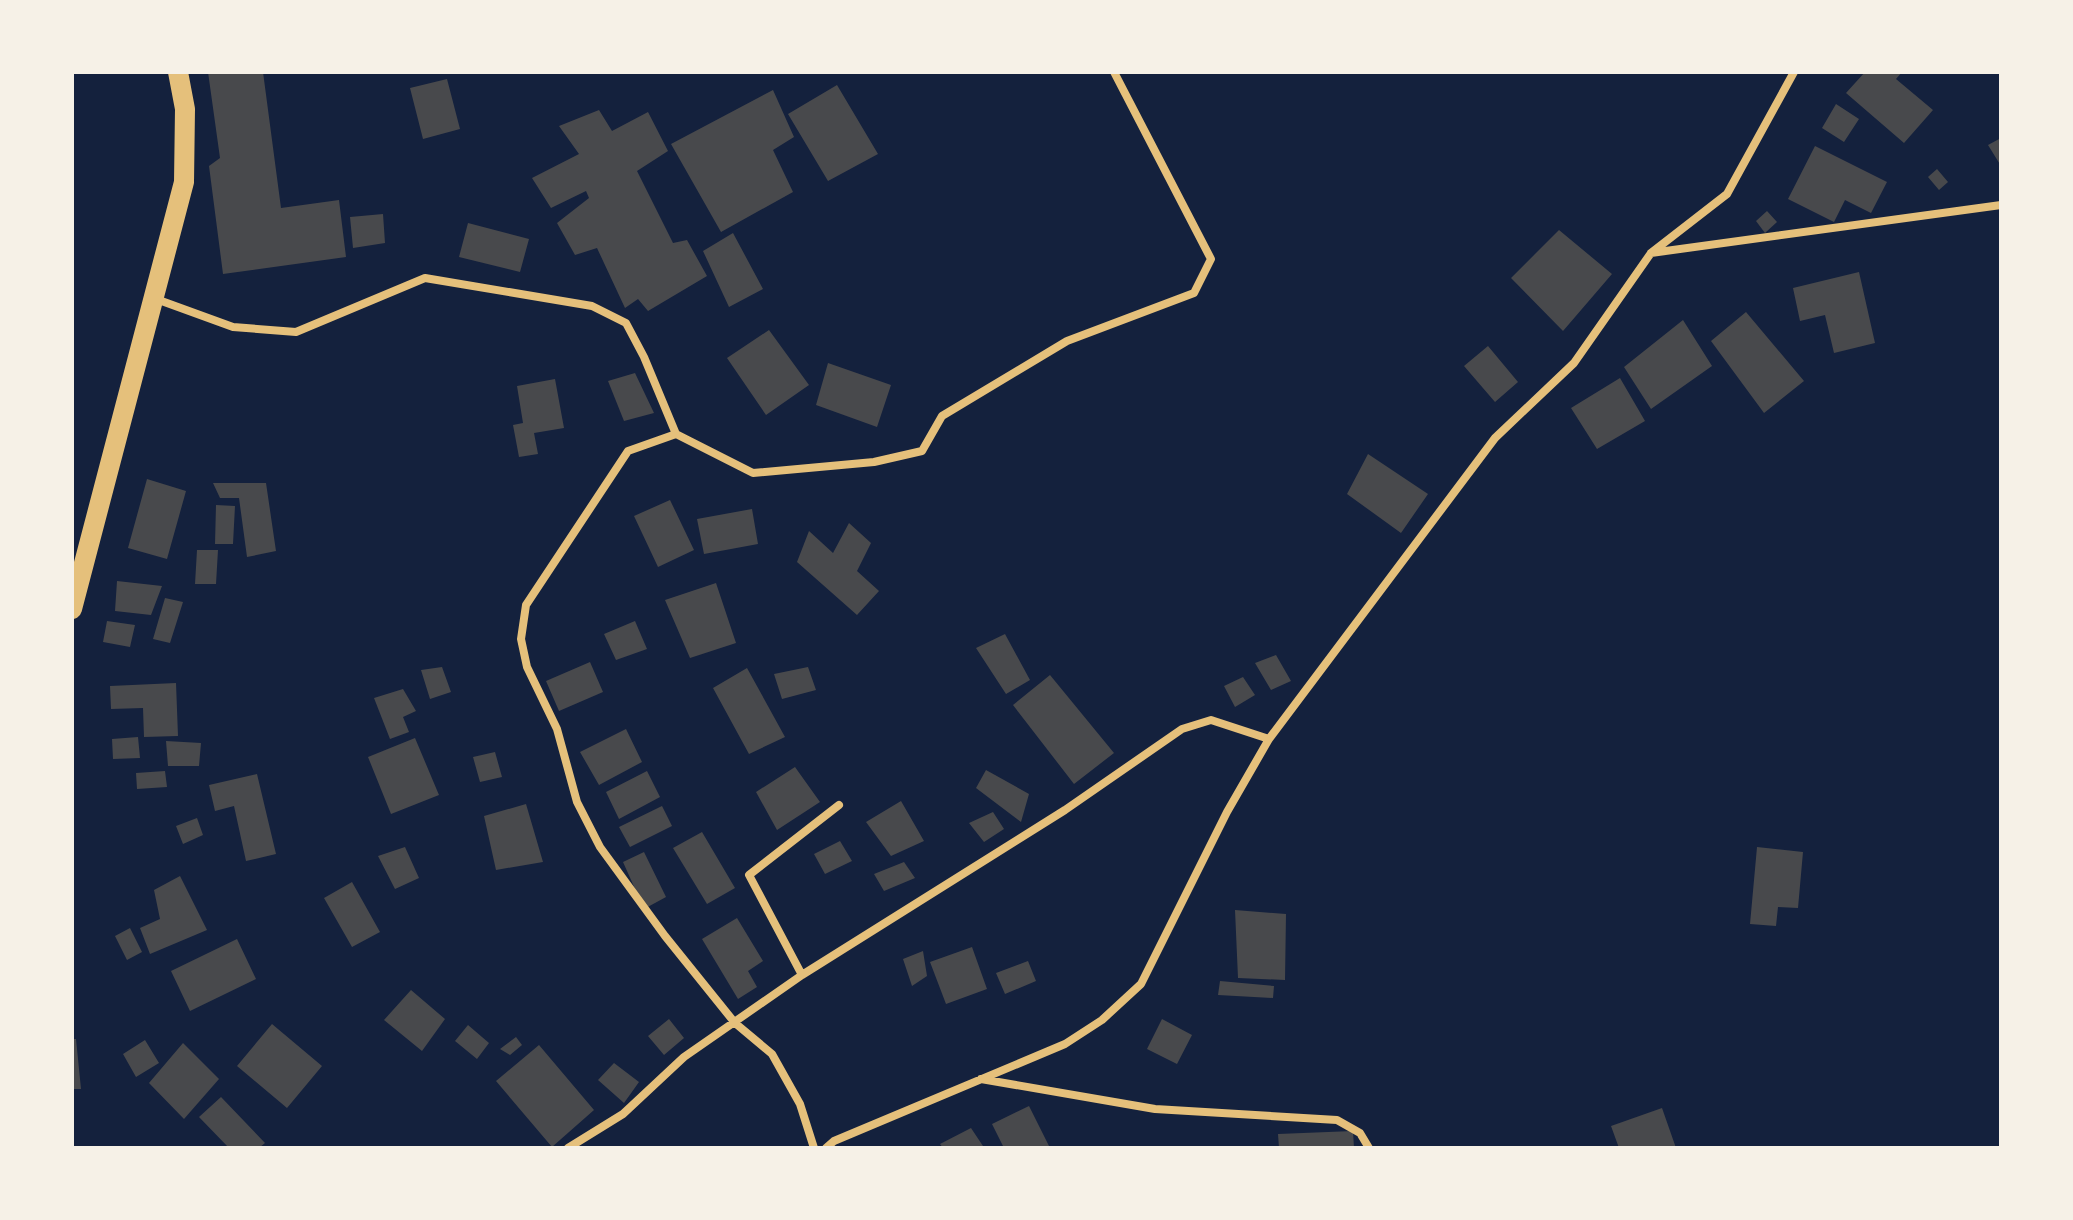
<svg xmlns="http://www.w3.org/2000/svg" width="2073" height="1220" font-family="'Alegreya Sans',sans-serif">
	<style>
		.building { fill: #48494c }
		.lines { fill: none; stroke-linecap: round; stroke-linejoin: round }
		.minor { stroke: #e5c07b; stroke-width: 8 }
		.primary { stroke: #e5c07b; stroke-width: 20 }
	</style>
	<rect width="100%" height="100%" fill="#14213d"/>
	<path class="building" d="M208 72H263L281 208 339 200 346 257 223 274 209 166 220 158Z
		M1865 72H1902L1896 79 1933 110 1904 143 1846 93Z
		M447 79 460 129 423 139 410 88Z
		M837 85 878 154 828 181 788 114Z
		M773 90 794 137 773 150 793 192 721 232 671 144Z
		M1836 104 1859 119 1844 142 1822 128Z
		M599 110 612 131 648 112 668 151 637 171 673 243 687 240 707 276 648 311 638 299 625 308 597 248 575 255 557 223 589 198 586 191 551 208 532 178 579 154 559 126Z
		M2001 138V166L1988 145Z
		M1815 146 1887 182 1871 213 1845 200 1834 222 1788 199Z
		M1937 169 1948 182 1939 190 1928 177Z
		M1767 211 1777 222 1765 233 1756 221Z
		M383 214 385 243 353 248 350 217Z
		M468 223 529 239 520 272 459 257Z
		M1559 230 1612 274 1563 331 1511 278Z
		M733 233 763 289 729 307 703 251Z
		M1859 272 1875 343 1834 353 1825 315 1800 321 1793 288Z
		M1746 312 1804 381 1764 413 1711 341Z
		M1683 320 1712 366 1651 409 1624 367Z
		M769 330 809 385 766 415 727 358Z
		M1488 346 1518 382 1495 402 1464 366Z
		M828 363 891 385 877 427 816 405Z
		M635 373 654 413 624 421 608 381Z
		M1620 378 1645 421 1597 449 1571 408Z
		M555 379 564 428 534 433 538 454 519 457 513 425 523 423 517 386Z
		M1368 454 1428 494 1401 533 1347 494Z
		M147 479 186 491 167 559 128 548Z
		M213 483H266L276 551 247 557 239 498H220Z
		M670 500 694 550 658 567 634 516Z
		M216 505 235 506 233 544H215Z
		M752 509 758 544 704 554 697 519Z
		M849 523 871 543 857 571 879 591 857 615 797 562 809 531 833 553Z
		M197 550H218L216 584H195Z
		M117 581 162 586 151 615 115 611Z
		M716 583 736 643 690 658 665 600Z
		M165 598 183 602 170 643 153 639Z
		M107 621 135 625 130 647 103 642Z
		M635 621 647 649 616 660 604 634Z
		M1005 634 1030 680 1006 694 976 648Z
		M1276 655 1291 681 1271 690 1255 663Z
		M590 662 603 692 559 711 546 681Z
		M442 667 451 692 430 699 421 670Z
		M808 667 816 690 782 699 774 674Z
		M747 668 785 737 749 754 713 688Z
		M1050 675 1114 753 1074 784 1013 705Z
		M1243 677 1255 695 1235 707 1224 686Z
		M176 683 178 736 144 737 143 708 111 709 110 686Z
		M403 689 416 711 403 717 409 732 390 739 374 698Z
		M626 729 642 762 599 785 580 752Z
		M138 737 140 758 113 759 112 739Z
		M415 738 439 795 391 814 368 757Z
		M166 741 201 743 199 766H168Z
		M495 752 502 777 480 782 473 757Z
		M795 767 820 802 777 830 756 792Z
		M986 770 1029 794 1021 822 976 788Z
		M165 771 167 787 137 789 136 773Z
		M647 771 660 797 619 819 606 792Z
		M257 774 276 854 246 861 234 806 215 811 209 785Z
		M901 801 924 841 891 856 866 822Z
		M526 804 543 862 496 870 484 816Z
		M662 806 672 826 630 847 619 827Z
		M993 812 1004 829 984 842 969 823Z
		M197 818 203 835 183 844 176 826Z
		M702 832 735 888 707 904 673 848Z
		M840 841 852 861 825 874 814 854Z
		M405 847 419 878 395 889 378 856Z
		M1757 847 1803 852 1798 908 1778 907 1776 926 1750 924Z
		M644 852 666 897 644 909 623 862Z
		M904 862 915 878 884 891 874 874Z
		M180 876 207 930 150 954 140 928 160 919 154 890Z
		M352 882 380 932 352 947 324 898Z
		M1235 910 1286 914 1285 980 1238 978Z
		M737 918 763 961 748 971 757 987 738 999 702 939Z
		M130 928 142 952 127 960 115 936Z
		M237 939 256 979 190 1011 171 971Z
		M972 947 987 989 946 1004 930 962Z
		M923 951 927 976 912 986 903 959Z
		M1028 961 1036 981 1005 994 996 973Z
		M1220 981 1274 986 1273 998 1218 995Z
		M411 990 445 1019 422 1051 384 1020Z
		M669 1019 684 1038 664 1055 648 1036Z
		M1162 1019 1192 1035 1177 1064 1147 1049Z
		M272 1024 322 1066 287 1108 237 1066Z
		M468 1025 489 1043 477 1059 455 1041Z
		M516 1037 522 1045 510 1055 500 1049Z
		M72 1039H76L81 1089H72Z
		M145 1040 159 1063 136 1077 123 1054Z
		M183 1043 219 1079 184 1119 149 1083Z
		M539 1045 594 1110 552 1147 496 1081Z
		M614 1063 639 1082 624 1103 598 1080Z
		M221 1097 265 1143 259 1148H229L199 1117Z
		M1029 1106 1050 1148H1004L992 1124Z
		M1662 1108 1676 1148H1619L1611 1126Z
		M971 1128 983 1146 980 1148H943L940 1144Z
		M1353 1131 1354 1148H1279L1278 1134Z"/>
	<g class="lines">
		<path class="minor" d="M1651 253 2001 205
			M156 299 233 327 296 332 425 278 592 306 626 323 644 357 676 434 753 473 874 462 922 451 942 416 1067 341 1194 293 1211 259 1114 72
			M676 434 628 451 526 605 521 639 527 667 557 729 577 802 600 847 665 936 735 1023 772 1054 800 1104 814 1148
			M802 975 1065 810 1182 729 1211 720 1269 739
			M981 1079 1155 1109 1337 1120 1360 1133 1369 1148
			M568 1148 623 1114 684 1057 802 975 749 875 839 805
			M826 1148 834 1141 1065 1044 1102 1020 1141 984 1227 812 1269 739 1495 438 1574 363 1651 253 1727 194 1794 72"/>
		<path class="primary" d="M72 609 184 182 185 109 178 72"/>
	</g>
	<rect width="2073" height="1220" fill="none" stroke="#f6f1e7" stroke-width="148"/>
</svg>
